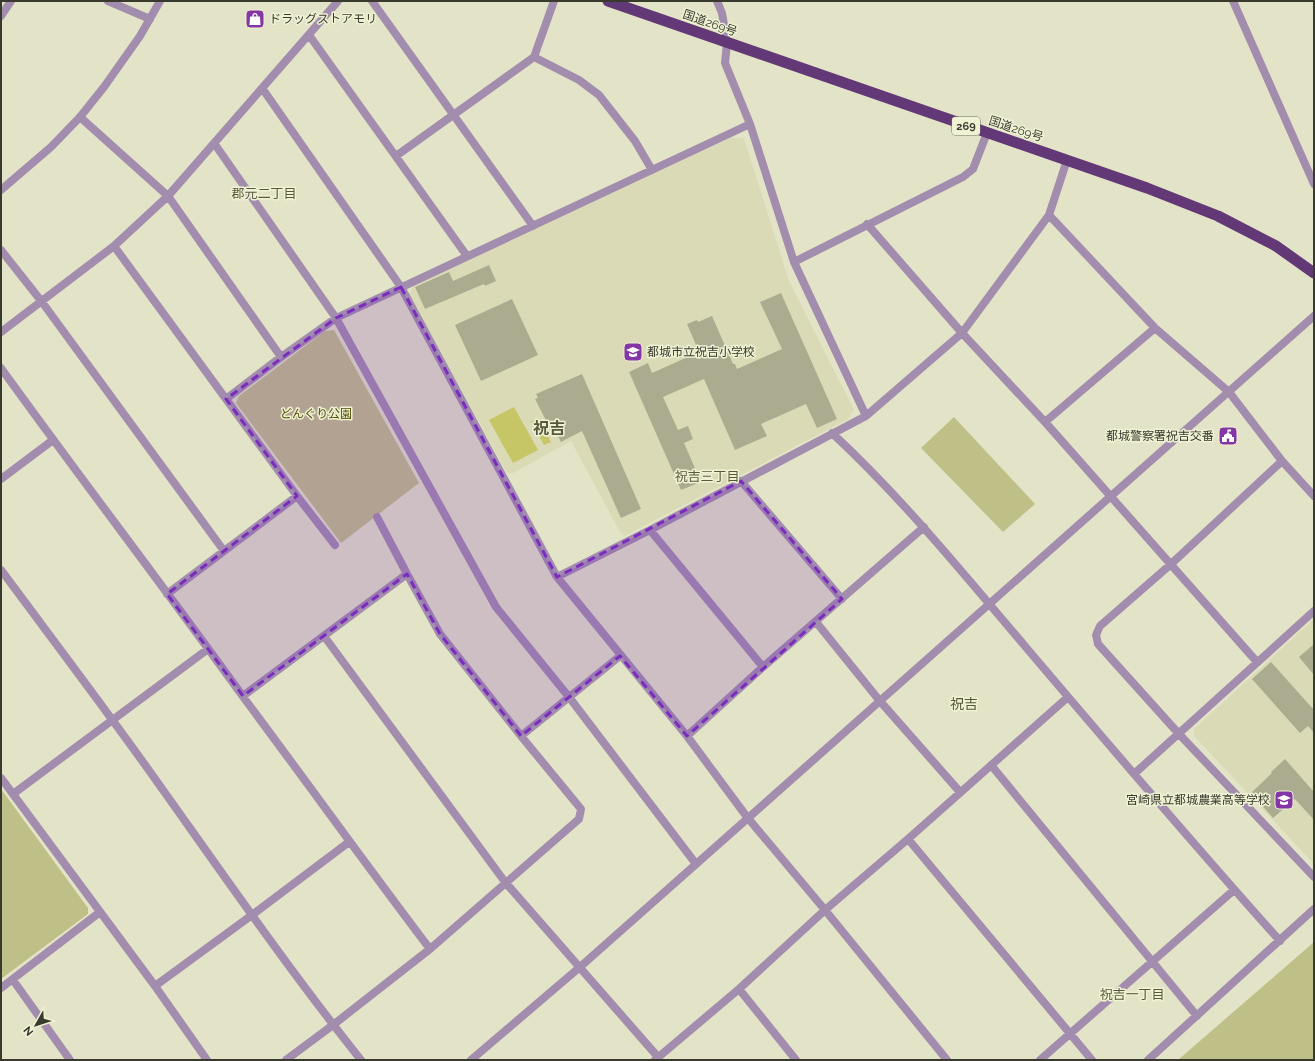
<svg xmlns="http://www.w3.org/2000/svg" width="1315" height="1061" font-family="Raleway,'Noto Sans JP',sans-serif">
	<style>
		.built { fill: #dadbb6 }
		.green { fill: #bfc087 }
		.water { fill: #c6c666 }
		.building { fill: #abac8f }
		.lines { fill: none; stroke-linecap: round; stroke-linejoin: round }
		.minor { stroke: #a28dae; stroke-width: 8 }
		.tertiary { stroke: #a28dae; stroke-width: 8 }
		.trunk { stroke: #633876; stroke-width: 11 }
		.marked { fill: #7b2cbf; fill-opacity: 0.2; stroke: #7b2cbf; stroke-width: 3; stroke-dasharray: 8 5; stroke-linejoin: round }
		.labels { text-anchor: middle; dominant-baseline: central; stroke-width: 3; stroke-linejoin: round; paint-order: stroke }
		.shield { fill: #f0f2d4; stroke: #707160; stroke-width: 1 }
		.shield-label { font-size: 11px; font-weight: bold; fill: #393a2e }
		.poi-label { font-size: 12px; fill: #393a2e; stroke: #f0f2d4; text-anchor: start }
		.street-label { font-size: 12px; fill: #393a2e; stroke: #f0f2d4 }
		.park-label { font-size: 12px; fill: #4d4c00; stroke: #f0f2d4 }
		.neighbourhood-label { font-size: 13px; fill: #58583e; stroke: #f0f2d4 }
		.quarter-label { font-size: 14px; fill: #58583e; stroke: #f0f2d4 }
		.district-label { font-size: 16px; font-weight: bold; fill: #58583e; stroke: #f0f2d4 }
	</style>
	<rect width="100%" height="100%" fill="#e3e4c7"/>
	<path class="built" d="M730 138H744L789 281 854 410 848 419 625 536 620 532 571 441 513 473H507L409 294 413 286Z
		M1314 619V864L1194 736V729Z"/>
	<path class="green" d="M334 330 419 483 341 543 236 403 239 396 325 331Z
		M954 417 1035 504 1003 532 921 448Z
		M1 789 88 908V914L1 979Z
		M1314 942V1060H1178Z"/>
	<path class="water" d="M514 407 538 450 513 463 489 420Z
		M539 418 551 442 544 445 531 422Z"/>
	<path class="building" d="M489 265 496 281 485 286 484 284 425 309 415 287 449 272 453 281Z
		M781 293 837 419 817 428 806 404 761 424 767 436 735 450 704 379 663 397 678 430 688 426 693 439 684 443 701 482 681 490 629 372 648 363 652 373 699 352 687 324 697 320 698 322 712 316 733 364H735L737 369 782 349 760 302Z
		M512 299 538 355 481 381 455 325Z
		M582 374 641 509 621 518 582 431 561 442 555 430 552 432 535 399 538 398 536 394Z
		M1314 644V675L1299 657Z
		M1271 662 1314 710V733L1308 726 1300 733 1252 679Z
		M1285 759 1314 792V820L1295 799 1273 818 1251 793 1272 773 1271 772Z"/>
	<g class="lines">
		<path class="minor" d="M108 1 150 19
			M372 1 533 226
			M717 1 722 13 727 43 725 63 750 124 794 262 866 416
			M1 16 11 1
			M309 35 467 256
			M534 57 554 1
			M262 88 401 287 557 577 687 736 747 817 825 910 947 1060
			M80 117 168 196 281 357
			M214 143 336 318 496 607 569 697 696 864
			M396 156 534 57 579 80 599 95 635 141 652 170
			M1049 215 1155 328 1229 392 1282 461 1314 496
			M867 224 962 333 1045 422 1257 662
			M114 246 297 496 335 545
			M1 250 42 302 224 551
			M794 262 963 177 973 169 987 133
			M1 332 114 246 168 196 338 1
			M1 368C81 479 164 587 244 698 306 781 367 866 430 949
			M226 399 281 357 336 318 750 124
			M1045 422 1155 328
			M832 433C902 498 962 572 1024 645 1108 744 1193 844 1280 941
			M1282 461 1170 565 1100 626 1096 635 1098 644 1179 734 1314 877
			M1 479 53 440
			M741 481 842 599
			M650 530 763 667
			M557 577 650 530 866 416 962 333 1049 215 1067 160
			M167 594 297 496
			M816 622 879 700 960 792
			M324 636 505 882 658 1057
			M243 696 407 574
			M521 736 620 656
			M687 736 763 667 924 527
			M991 765 1197 1016
			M1134 774 1314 611
			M1 778 155 986 207 1060
			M13 794 208 649
			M908 839 1092 1060
			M13 980 70 1060
			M155 986 252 915 349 842
			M1 988 100 912
			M739 989 796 1060
			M286 1060 333 1025 430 949 579 819 581 809 521 736 440 634 407 574 377 517
			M655 1060 739 989 825 910 908 839 1068 697
			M1040 1060 1234 890
			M1148 1060 1314 909"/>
		<path class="tertiary" d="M1233 1 1314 184
			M1 190 51 147 80 117 104 87 140 36 160 1
			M1 570C50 636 100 702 148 769 218 867 286 966 361 1060
			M471 1060 580 967 1314 316"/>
		<path class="trunk" d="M608 1 1147 188 1218 216 1276 246 1314 273"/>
	</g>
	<path class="marked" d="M401 287 557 577 741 481 842 599 687 736 620 656 521 736 440 634 407 574 243 696 167 594 297 496 226 399 336 318Z"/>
	<defs>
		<symbol id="shop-square" viewBox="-11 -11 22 22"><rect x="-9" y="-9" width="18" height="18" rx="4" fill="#8435a6" stroke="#f0f2d4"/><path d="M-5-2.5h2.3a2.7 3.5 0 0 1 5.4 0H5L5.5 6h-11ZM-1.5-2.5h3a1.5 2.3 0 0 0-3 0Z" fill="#fff"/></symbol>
		<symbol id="school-square" viewBox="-11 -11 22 22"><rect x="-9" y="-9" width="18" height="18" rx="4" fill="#8435a6" stroke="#f0f2d4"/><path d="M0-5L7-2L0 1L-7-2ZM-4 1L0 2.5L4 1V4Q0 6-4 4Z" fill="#fff"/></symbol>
		<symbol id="civic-square" viewBox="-11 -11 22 22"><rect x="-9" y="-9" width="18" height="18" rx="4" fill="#8435a6" stroke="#f0f2d4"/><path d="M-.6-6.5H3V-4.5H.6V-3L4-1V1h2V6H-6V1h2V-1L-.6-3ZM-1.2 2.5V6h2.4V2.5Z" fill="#fff"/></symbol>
	</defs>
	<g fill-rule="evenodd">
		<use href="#shop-square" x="244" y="8" width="22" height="22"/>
		<use href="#school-square" x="622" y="341" width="22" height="22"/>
		<use href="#civic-square" x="1217" y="425" width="22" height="22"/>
		<use href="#school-square" x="1273" y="789" width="22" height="22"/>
	</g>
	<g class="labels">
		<rect class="shield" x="952" y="117" width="28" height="18" rx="3"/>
		<g class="shield-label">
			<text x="966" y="126">269</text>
		</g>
		<g class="poi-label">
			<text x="269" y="19">ドラッグストアモリ</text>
			<text x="647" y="352">都城市立祝吉小学校</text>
			<text x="1214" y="436" text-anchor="end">都城警察署祝吉交番</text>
			<text x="1270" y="800" text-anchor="end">宮崎県立都城農業高等学校</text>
		</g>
		<g class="street-label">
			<text transform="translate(710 23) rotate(19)">国道269号</text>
			<text transform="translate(1016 129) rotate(18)">国道269号</text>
		</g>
		<g class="park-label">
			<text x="316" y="414">どんぐり公園</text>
		</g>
		<g class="neighbourhood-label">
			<text x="264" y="193">郡元二丁目</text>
			<text x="707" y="476">祝吉三丁目</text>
			<text x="1132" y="994">祝吉一丁目</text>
		</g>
		<g class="quarter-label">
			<text x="964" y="704">祝吉</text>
		</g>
		<g class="district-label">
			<text x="549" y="428">祝吉</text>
		</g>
	</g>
	<rect width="1315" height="1061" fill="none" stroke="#393a2e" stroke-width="4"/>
	<g transform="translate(36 1025) rotate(231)" stroke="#f0f2d4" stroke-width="3" paint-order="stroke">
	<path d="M0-3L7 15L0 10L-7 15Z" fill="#393a2e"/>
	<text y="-6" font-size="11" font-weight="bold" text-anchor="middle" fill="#393a2e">N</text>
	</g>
</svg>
